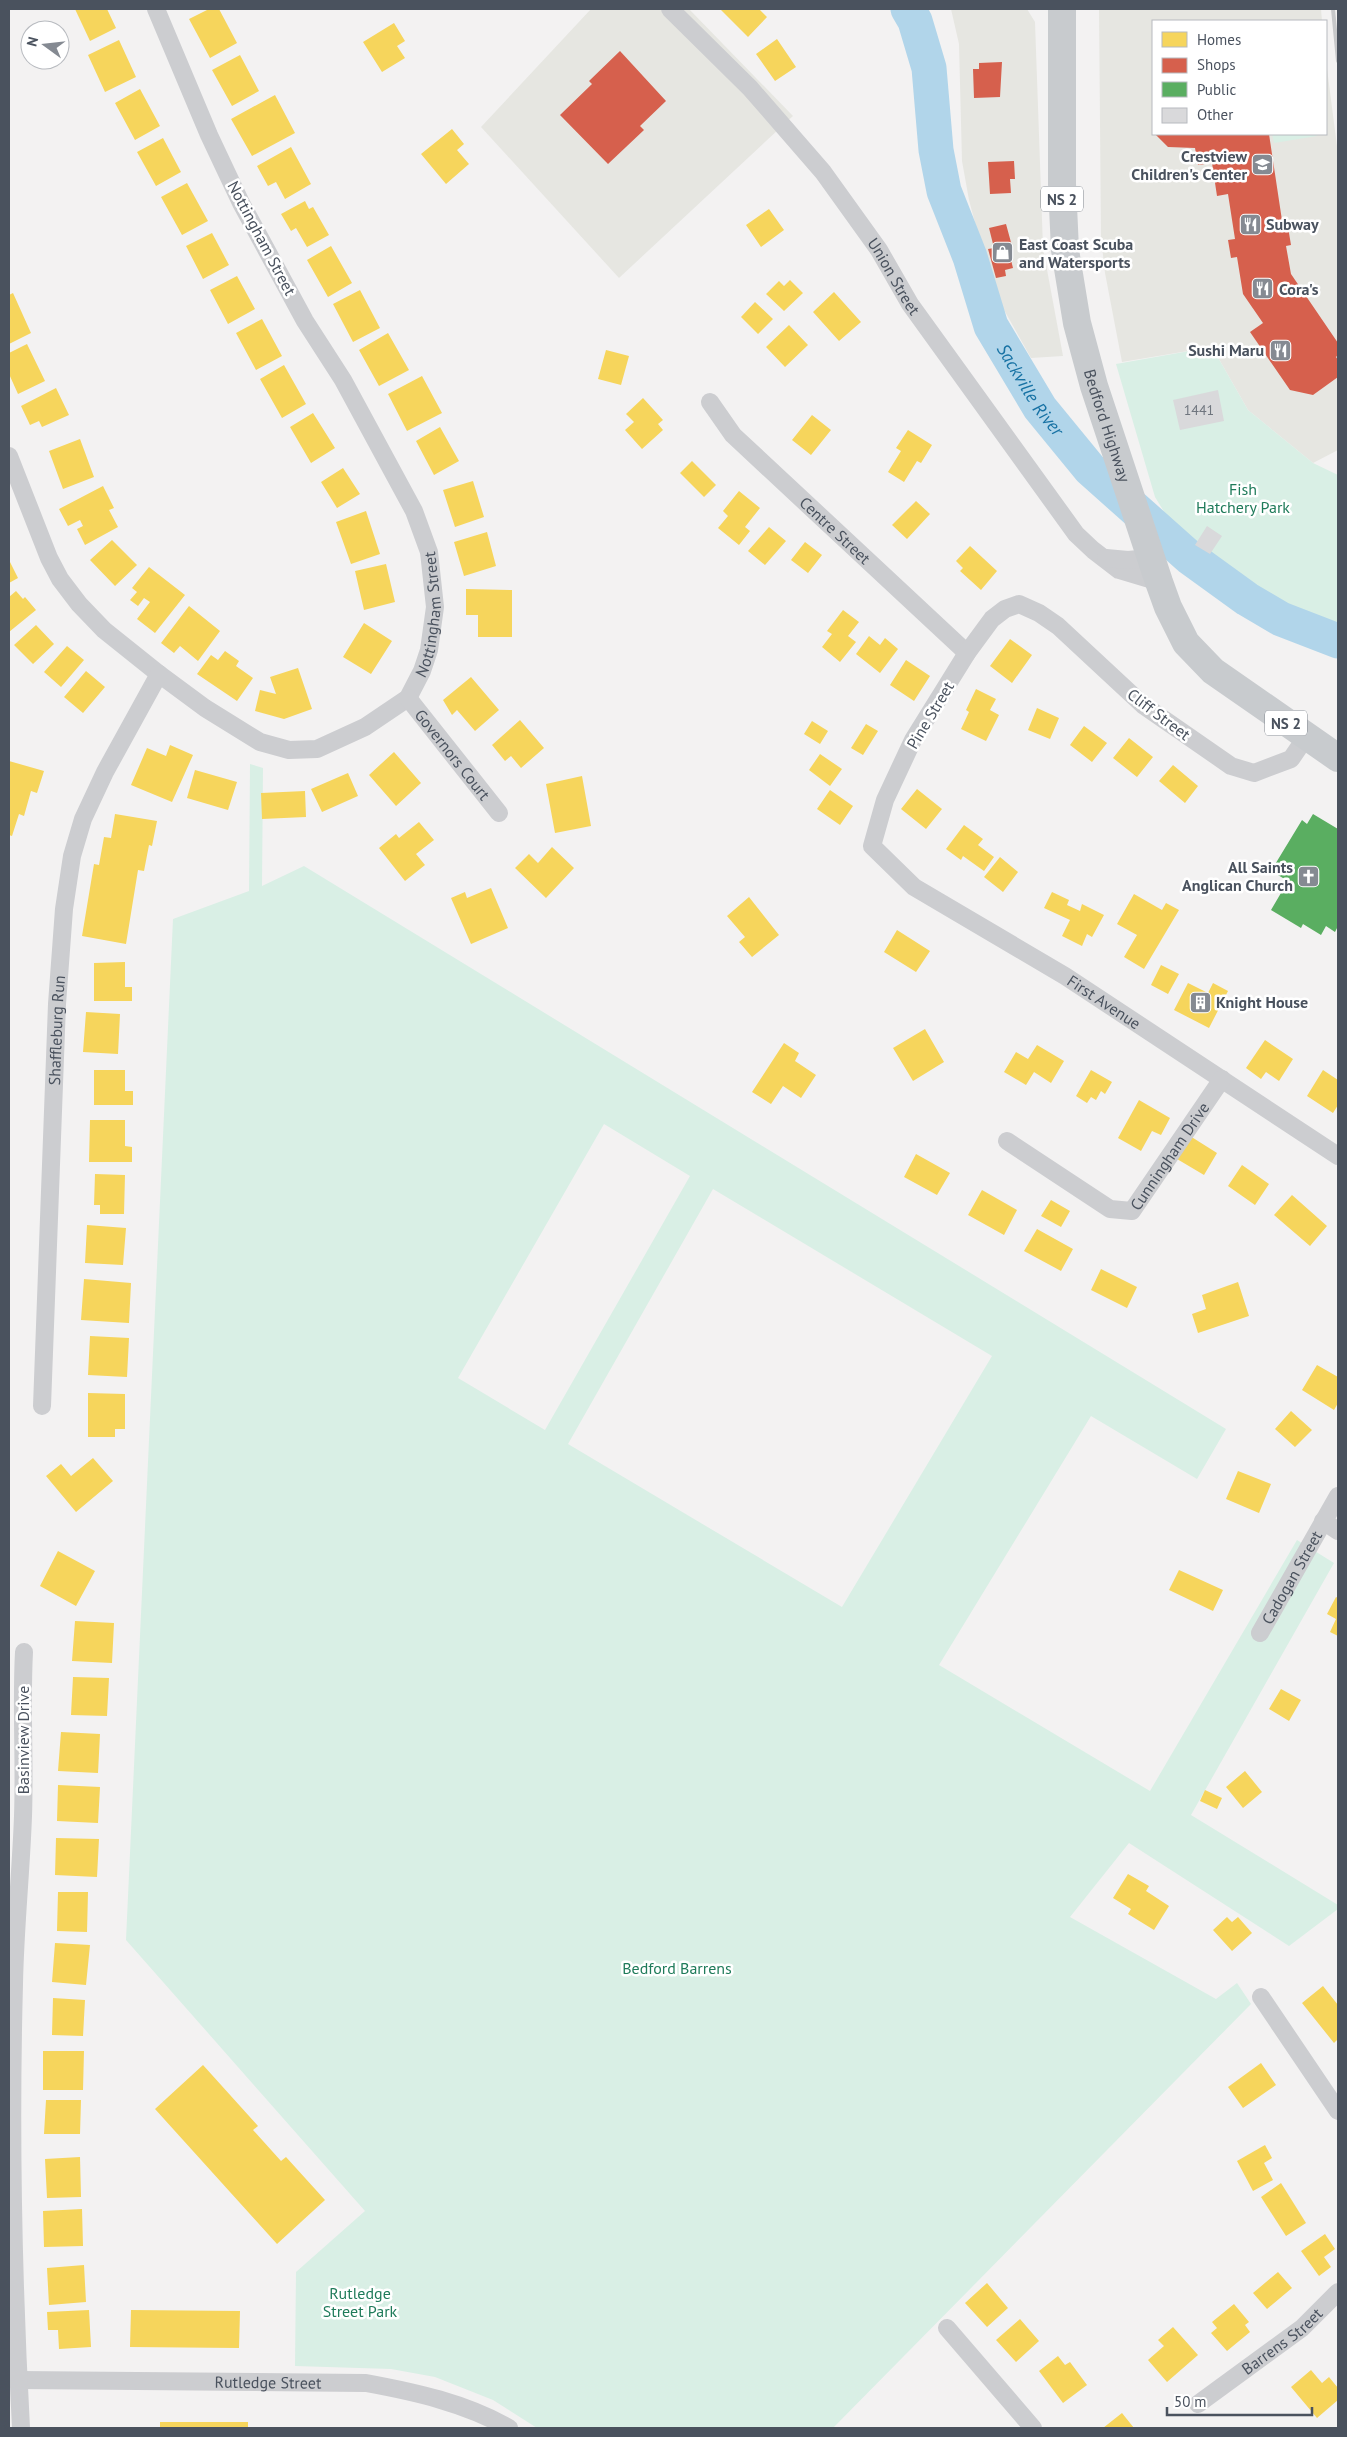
<svg xmlns="http://www.w3.org/2000/svg" width="1347" height="2437" font-family="'PT Sans',sans-serif">
	<style>
		.commercial { fill: #e6e6e1 }
		.green { fill: #d9efe5; fill-rule: evenodd }
		.homes { fill: #f6d55c }
		.shops { fill: #d6604d }
		.public { fill: #5aae61 }
		.lines { fill: none; stroke-linecap: round; stroke-linejoin: round }
		.river { stroke: #b1d5ea; stroke-width: 35 }
		.building { fill: #d9d9db }
		.street { stroke: #cccdd0; stroke-width: 18 }
		.primary { stroke: #c8cbce; stroke-width: 28 }
		.rail { stroke: #c7c8ca; stroke-width: 4 }
		.labels { text-anchor: middle; dominant-baseline: central; stroke-width: 5; stroke-linejoin: round; paint-order: stroke }
		.number-label { font-size: 14px; fill: #6f757e }
		.shield { fill: #fff; stroke: #80868e; stroke-width: 1 }
		.shield-label { font-size: 15px; font-weight: bold; fill: #4a525e }
		.poi-label { font-size: 16px; font-weight: bold; fill: #4a525e; stroke: #fff; text-anchor: start }
		.street-label { font-size: 16px; fill: #4a525e; stroke: #fff }
		.park-label { font-size: 16px; fill: #1f7b5a; stroke: #fff }
		.water-label { font-size: 18px; font-style: italic; fill: #1772a4; stroke: #fff }
	</style>
	<rect width="100%" height="100%" fill="#f3f2f2"/>
	<path class="commercial" d="M591 9H689L793 116 619 278 481 127Z
		M951 9H1027L1035 22 1043 248 1063 356 1031 358 999 301 986 264 969 200 962 161 959 44Z
		M1099 9H1321L1322 21H1153V134H1326V61L1338 154V450L1313 463 1248 410 1212 347 1122 362 1105 273 1101 237Z"/>
	<path class="green" d="M1272 134H1316L1317 136 1274 143Z
		M1212 347 1248 410 1313 463 1338 475V622C1313 620 1289 617 1265 609 1255 606 1251 599 1241 596V590L1237 585 1184 544 1155 497 1116 364Z
		M250 764 263 768 262 886 304 866 1226 1429 1197 1479 1091 1416 939 1665 1150 1791 1297 1540 1334 1563 1191 1815 1338 1905V1909L1289 1946 1129 1843 1070 1917 1216 1999 1237 1983 1251 2004 833 2428H537L493 2400 435 2377 391 2369 295 2366 296 2272 365 2211 126 1940 173 919 249 891ZM604 1124 690 1176 545 1430 458 1378ZM713 1189 992 1356 842 1607 568 1444Z"/>
	<path class="homes" d="M75 9H107L116 28 90 41Z
		M209 9H219L237 43 210 58 189 19Z
		M720 9H759L767 17 748 37Z
		M394 23 405 41 397 46 405 58 382 72 363 42Z
		M777 39 796 67 775 81 756 54Z
		M119 40 136 77 105 92 88 55Z
		M240 55 259 91 232 106 212 70Z
		M140 89 160 126 135 140 115 103Z
		M275 95 295 133 252 156 231 119Z
		M452 129 464 144 457 150 469 164 446 184 421 154Z
		M163 138 181 172 156 186 137 152Z
		M291 147 311 184 285 199 276 182 268 186 257 166Z
		M187 183 208 221 182 235 161 197Z
		M305 201 309 209 313 207 329 235 307 247 296 228 291 231 281 214Z
		M769 209 784 230 761 247 746 225Z
		M212 233 229 265 203 279 186 246Z
		M331 246 352 283 328 297 307 260Z
		M237 276 255 309 228 324 210 290Z
		M790 280 803 293 784 311 766 294 779 281 784 286Z
		M360 290 380 328 353 342 333 304Z
		M834 292 861 322 839 341 813 312Z
		M13 293 31 333 9 344V295Z
		M755 302 773 319 758 334 741 317Z
		M262 319 282 356 256 370 236 333Z
		M789 325 808 345 785 367 766 347Z
		M388 333 409 370 379 386 359 350Z
		M27 344 45 381 18 394 9 374V353Z
		M606 350 629 356 621 385 598 379Z
		M284 365 306 404 282 418 260 379Z
		M422 376 442 413 407 431 388 394Z
		M56 388 69 415 42 427 39 421 30 425 21 406Z
		M643 398 663 420 658 424 663 430 642 449 625 430 634 422 626 414Z
		M313 413 335 448 311 463 290 427Z
		M812 415 831 430 811 455 792 440Z
		M440 427 459 461 434 475 416 441Z
		M908 430 932 445 921 463 917 461 904 482 888 472 901 451 896 448Z
		M80 439 94 477 63 489 49 451Z
		M692 461 716 485 704 497 680 473Z
		M343 468 360 494 337 508 321 482Z
		M473 481 484 517 455 527 443 490Z
		M103 486 114 508 109 510 118 527 85 545 77 529 83 526 80 520 68 526 59 509Z
		M739 491 760 508 745 527 750 531 739 545 718 528 728 516 723 511Z
		M916 501 930 514 907 539 892 525Z
		M366 511 380 554 351 564 336 522Z
		M769 527 786 541 765 565 748 551Z
		M487 532 496 566 464 576 454 542Z
		M112 540 137 565 115 586 90 560Z
		M805 542 822 555 808 573 791 560Z
		M970 546 997 571 981 590 960 571 963 568 956 561Z
		M9 560 18 578 9 583Z
		M386 564 395 602 364 610 355 571Z
		M149 567 185 595 155 633 137 619 150 602 144 598 138 606 130 600 137 592 132 588Z
		M466 589 512 590V637H478V615H466Z
		M16 591 23 599 25 597 36 610 9 632V597Z
		M189 606 220 631 198 661 180 646 174 653 161 643Z
		M843 610 859 622 848 636 856 642 840 662 822 647 832 634 827 631Z
		M364 623 392 641 371 674 343 657Z
		M36 625 54 644 33 664 14 645Z
		M869 636 880 645 885 638 898 649 880 673 856 654Z
		M1010 639 1032 655 1012 683 990 666Z
		M67 646 84 660 61 687 44 672Z
		M225 651 239 661 236 666 253 678 237 701 197 674 211 655 218 660Z
		M906 660 930 676 914 701 890 685Z
		M298 668 312 709 284 719 255 711 260 690 276 694 270 677Z
		M86 671 105 687 83 713 64 697Z
		M471 677 499 710 475 731 457 710 452 715 443 700Z
		M976 689 996 699 990 710 999 715 986 741 961 729 969 712 966 710Z
		M1037 708 1059 718 1050 739 1028 730Z
		M520 720 544 748 521 768 511 756 505 761 492 745Z
		M812 721 828 731 820 744 804 734Z
		M866 724 878 731 863 755 851 748Z
		M1084 726 1107 743 1092 762 1070 745Z
		M1129 738 1153 757 1137 777 1113 758Z
		M170 745 193 755 172 802 131 785 147 748 166 756Z
		M394 752 421 783 396 806 369 775Z
		M820 754 842 769 830 786 809 770Z
		M9 761 44 771 37 793 31 791 24 816 19 814 12 836 9 835Z
		M1173 765 1198 786 1185 803 1159 781Z
		M195 770 237 782 228 810 187 798Z
		M348 773 358 796 322 812 311 789Z
		M582 776 591 826 555 833 546 784Z
		M917 789 942 809 926 829 901 809Z
		M830 790 853 806 840 825 817 809Z
		M305 791 306 817 262 819 261 793Z
		M115 814 157 821 152 846 149 845 144 871 138 870 126 944 82 936 94 864 99 865 104 837 111 838Z
		M419 822 434 840 416 854 425 865 405 881 379 848 396 834 399 838Z
		M964 825 983 839 978 845 994 857 984 871 963 856 961 860 946 849Z
		M552 847 574 868 546 898 515 868 529 854 538 863Z
		M1000 857 1018 872 1003 892 984 877Z
		M491 888 508 928 471 944 451 898 465 892 467 898Z
		M1052 892 1069 900 1067 905 1080 911 1082 904 1104 915 1092 937 1087 934 1082 946 1062 936 1070 920 1044 908Z
		M1134 894 1162 910 1166 903 1179 910 1144 969 1124 957 1137 935 1117 924Z
		M749 897 779 935 752 957 739 942 745 937 727 916Z
		M897 930 930 951 916 972 884 952Z
		M125 962V987H132V1001H94V963Z
		M1161 965 1179 974 1168 994 1151 985Z
		M1188 983 1208 993 1213 983 1228 991 1209 1028 1174 1010Z
		M86 1012 120 1014 118 1054 83 1052Z
		M925 1029 944 1062 913 1081 893 1048Z
		M1265 1040 1293 1059 1279 1081 1266 1072 1261 1079 1246 1068Z
		M784 1043 799 1053 795 1061 816 1075 801 1098 783 1086 771 1104 752 1092Z
		M1037 1045 1064 1061 1051 1083 1034 1072 1026 1085 1004 1072 1016 1052 1028 1059Z
		M94 1070H125V1091H133V1105H94Z
		M1091 1070 1112 1082 1105 1094 1101 1091 1096 1100 1091 1097 1087 1103 1076 1096Z
		M1323 1070 1338 1080V1105L1333 1113 1307 1096Z
		M1139 1100 1170 1118 1161 1135 1152 1131 1141 1151 1118 1138Z
		M90 1120H125V1146L132 1147V1162H89Z
		M1190 1136 1217 1153 1204 1175 1177 1159Z
		M916 1154 950 1173 937 1195 904 1177Z
		M1242 1165 1269 1184 1255 1205 1228 1186Z
		M95 1174 125 1175 124 1214H100V1205H94Z
		M982 1190 1017 1210 1004 1235 968 1215Z
		M1292 1195 1327 1226 1310 1246 1274 1215Z
		M1051 1200 1070 1211 1061 1227 1041 1216Z
		M87 1225 126 1228 123 1265 85 1263Z
		M1037 1229 1073 1249 1061 1271 1024 1251Z
		M1101 1269 1137 1287 1127 1308 1091 1290Z
		M84 1279 131 1283 129 1323 81 1320Z
		M1238 1282 1249 1316 1198 1333 1192 1314 1206 1309 1202 1295Z
		M90 1336 129 1338 127 1377 88 1375Z
		M1317 1365 1338 1377V1403L1334 1410 1302 1390Z
		M88 1393 125 1394V1429H115V1437H88Z
		M1291 1411 1312 1430 1295 1447 1275 1429Z
		M93 1458 113 1481 76 1512 46 1476 61 1464 71 1476Z
		M1238 1471 1271 1484 1259 1513 1226 1499Z
		M58 1551 95 1571 76 1606 40 1586Z
		M1179 1570 1223 1590 1213 1611 1169 1590Z
		M1336 1597 1338 1598V1636L1330 1632 1336 1619 1327 1614Z
		M75 1621 114 1623 112 1663 72 1661Z
		M73 1677 109 1678 107 1716 71 1715Z
		M1281 1689 1301 1700 1289 1721 1269 1709Z
		M61 1732 100 1734 98 1773 58 1771Z
		M1245 1771 1262 1792 1243 1808 1226 1787Z
		M58 1785 100 1787 98 1823 57 1821Z
		M1205 1790 1222 1798 1217 1809 1200 1801Z
		M56 1838 99 1839 97 1877 55 1875Z
		M1128 1874 1149 1886 1146 1891 1169 1906 1154 1930 1128 1914 1131 1909 1113 1898Z
		M58 1892H88L87 1932 57 1931Z
		M1227 1917 1232 1922 1238 1917 1252 1933 1232 1951 1213 1930Z
		M55 1943 90 1945 86 1985 52 1982Z
		M1323 1986 1338 2005V2039L1334 2043 1302 2003Z
		M53 1998 85 2000 83 2036 52 2035Z
		M43 2051H84L83 2090H43Z
		M1261 2063 1276 2085 1243 2108 1228 2087Z
		M203 2065 258 2126 253 2130 281 2161 286 2157 325 2200 277 2244 155 2109Z
		M46 2100H81L80 2134H44Z
		M1265 2145 1272 2158 1264 2163 1273 2180 1253 2191 1237 2161Z
		M80 2157 81 2197 47 2198 45 2159Z
		M1281 2183 1306 2223 1286 2236 1261 2197Z
		M82 2209 83 2246 44 2247 43 2211Z
		M1325 2234 1335 2249 1324 2257 1331 2267 1319 2276 1301 2251Z
		M84 2265 86 2302 49 2305 47 2268Z
		M1278 2272 1292 2288 1267 2309 1253 2293Z
		M987 2283 1008 2308 987 2327 965 2303Z
		M1234 2304 1249 2322 1245 2325 1250 2332 1227 2351 1211 2333 1217 2328 1212 2322Z
		M89 2310 91 2347 59 2349 58 2330H48L47 2312Z
		M131 2310 240 2311 239 2348 130 2347Z
		M1020 2319 1039 2341 1016 2362 996 2340Z
		M1173 2327 1198 2355 1167 2382 1148 2360 1164 2346 1158 2340Z
		M1058 2356 1065 2365 1070 2362 1087 2385 1063 2403 1039 2371Z
		M1311 2370 1322 2383 1329 2377 1338 2388V2400L1317 2418 1291 2387Z
		M1122 2413 1134 2428H1103Z
		M160 2422H248V2428H160Z"/>
	<path class="shops" d="M620 51 666 101 640 126 644 130 608 164 560 115 592 84 589 81Z
		M1002 62 1000 97 974 98 973 69H979V63Z
		M1155 134H1269L1283 227H1288L1291 245 1286 246 1291 274 1338 343V355L1336 357 1338 360V377L1313 395 1290 390 1250 332 1263 323 1243 294 1237 257 1231 258 1228 240 1235 239 1228 194 1217 196 1212 163 1198 165 1195 148 1168 147Z
		M1014 161 1015 179H1010L1011 193 990 194 988 162Z
		M1006 224 1012 246 1008 248 1013 268 1005 270 1006 276 996 278 988 249 994 248 989 228Z"/>
	<path class="public" d="M1313 814 1338 829V926L1335 932 1326 926 1321 935 1303 924 1301 928 1271 910 1288 881 1271 871 1302 820 1307 824Z"/>
	<g class="lines">
		<path class="river" id="s1" d="M908 9 915 21 929 68 936 150 944 191 970 257 991 326 1040 408 1090 469 1189 557 1247 599 1281 619 1338 641"/>
	</g>
	<path class="building" d="M1218 390 1224 421 1180 430 1173 400Z
		M1207 526 1222 536 1210 554 1195 545Z"/>
	<g class="lines">
		<g class="street">
			<path id="s2" d="M670 9 750 88 823 172 879 250 910 304 1076 534 1093 550 1119 570 1159 582"/>
			<path id="s3" d="M710 402 733 435 967 653"/>
			<path id="s4" d="M9 456 49 558 60 579 79 604 104 630 159 674 205 708 260 742 289 750 317 749 365 727 408 698 422 671 429 650 435 607 429 552 414 511 343 380 305 321 241 203 209 135 156 9"/>
			<path d="M1106 558 1128 560 1150 558"/>
			<path id="s5" d="M408 698 499 813"/>
			<path id="s6" d="M1306 737 1291 759 1254 773 1231 766 1143 705 1058 626 1039 613 1019 604 1005 609 992 619 967 653 913 740 885 800 872 846 914 887 1065 976 1338 1156"/>
			<path id="s7" d="M1007 1141 1110 1209 1132 1211 1222 1079"/>
			<path id="s8" d="M42 1406 57 1004 64 909 72 856 83 819 105 772 159 674"/>
			<path d="M1323 1521 1338 1531"/>
			<path id="s9" d="M1260 1633 1338 1496"/>
			<path d="M1261 1997 1338 2111"/>
			<path d="M947 2328 1033 2428"/>
			<path id="s10" d="M18 2380 366 2383C415 2392 465 2403 509 2428"/>
			<path id="s11" d="M1198 2404 1302 2328 1338 2292"/>
			<path d="M21 2428C13 2280 10 2132 14 1984 15 1928 21 1872 23 1816 25 1761 21 1707 24 1652"/>
		</g>
		<path class="primary" id="s12" d="M1062 9V184L1065 250 1077 323 1094 386 1159 582 1168 607 1186 643 1213 671 1338 758"/>
		<path class="rail" d="M1333 9 1338 61"/>
	</g>
	<defs>
		<symbol id="school-square" viewBox="-11 -11 22 22"><rect x="-9" y="-9" width="18" height="18" rx="4" fill="#858a92" stroke="#fff"/><path d="M0-5L7-2L0 1L-7-2ZM-4 1L0 2.5L4 1V4Q0 6-4 4Z" fill="#fff"/></symbol>
		<symbol id="restaurant-square" viewBox="-11 -11 22 22"><rect x="-9" y="-9" width="18" height="18" rx="4" fill="#858a92" stroke="#fff"/><path d="M-5-6h1v4h1v-4h1v4h1v-4h1v5L-1.5 .5V6h-2V.5L-5-1ZM5-6V6H3V1.5H1.5Q1.5-4 5-6Z" fill="#fff"/></symbol>
		<symbol id="shop-square" viewBox="-11 -11 22 22"><rect x="-9" y="-9" width="18" height="18" rx="4" fill="#858a92" stroke="#fff"/><path d="M-5-2.5h2.3a2.7 3.5 0 0 1 5.4 0H5L5.5 6h-11ZM-1.5-2.5h3a1.5 2.3 0 0 0-3 0Z" fill="#fff"/></symbol>
		<symbol id="church-square" viewBox="-11 -11 22 22"><rect x="-9" y="-9" width="18" height="18" rx="4" fill="#858a92" stroke="#fff"/><path d="M-1.2-6h2.4v3.5h3.3v2.4h-3.3V6h-2.4V-.1h-3.3v-2.4h3.3Z" fill="#fff"/></symbol>
		<symbol id="building-square" viewBox="-11 -11 22 22"><rect x="-9" y="-9" width="18" height="18" rx="4" fill="#858a92" stroke="#fff"/><path d="M-4-6H4V6H1V3H-1V6H-4ZM-2.5-4.3h1.7v1.8h-1.7ZM.8-4.3h1.7v1.8H.8ZM-2.5-1h1.7V.8h-1.7ZM.8-1h1.7V.8H.8Z" fill="#fff"/></symbol>
	</defs>
	<g fill-rule="evenodd">
		<use href="#school-square" x="1250" y="152" width="25" height="25"/>
		<use href="#restaurant-square" x="1238" y="212" width="25" height="25"/>
		<use href="#shop-square" x="990" y="240" width="25" height="25"/>
		<use href="#restaurant-square" x="1250" y="276" width="25" height="25"/>
		<use href="#restaurant-square" x="1268" y="338" width="25" height="25"/>
		<use href="#church-square" x="1296" y="864" width="25" height="25"/>
		<use href="#building-square" x="1188" y="990" width="25" height="25"/>
	</g>
	<g class="labels">
		<g class="number-label">
			<text x="1199" y="410">1441</text>
		</g>
		<g class="shield">
			<rect x="1041" y="186.5" width="42" height="25" rx="4"/>
			<rect x="1265" y="710.5" width="42" height="25" rx="4"/>
		</g>
		<g class="shield-label">
			<text x="1062" y="199">NS 2</text>
			<text x="1286" y="723">NS 2</text>
		</g>
		<g class="poi-label">
			<text x="1247" y="156" text-anchor="end">Crestview<tspan x="1247" dy="18">Children's Center</tspan></text>
			<text x="1266" y="224">Subway</text>
			<text x="1019" y="244">East Coast Scuba<tspan x="1019" dy="18">and Watersports</tspan></text>
			<text x="1279" y="289">Cora's</text>
			<text x="1264" y="350" text-anchor="end">Sushi Maru</text>
			<text x="1293" y="867" text-anchor="end">All Saints<tspan x="1293" dy="18">Anglican Church</tspan></text>
			<text x="1216" y="1002">Knight House</text>
		</g>
		<g class="street-label">
			<text transform="translate(262 238) rotate(62)">Nottingham Street</text>
			<text stroke="none"><textPath href="#s2" startOffset="350">Union Street</textPath></text>
			<text stroke="none"><textPath href="#s12" startOffset="422">Bedford Highway</textPath></text>
			<text stroke="none"><textPath href="#s3" startOffset="180">Centre Street</textPath></text>
			<text stroke="none"><textPath href="#s4" startOffset="644">Nottingham Street</textPath></text>
			<text transform="translate(1159 714) rotate(37)">Cliff Street</text>
			<text transform="translate(930 715) rotate(-59)">Pine Street</text>
			<text stroke="none"><textPath href="#s5" startOffset="72">Governors Court</textPath></text>
			<text stroke="none"><textPath href="#s6" startOffset="929">First Avenue</textPath></text>
			<text stroke="none"><textPath href="#s8" startOffset="376">Shaffleburg Run</textPath></text>
			<text stroke="none"><textPath href="#s7" startOffset="212">Cunningham Drive</textPath></text>
			<text stroke="none"><textPath href="#s9" startOffset="64">Cadogan Street</textPath></text>
			<text transform="translate(23 1740) rotate(-90)">Basinview Drive</text>
			<text stroke="none"><textPath href="#s11" startOffset="105">Barrens Street</textPath></text>
			<text stroke="none"><textPath href="#s10" startOffset="250">Rutledge Street</textPath></text>
		</g>
		<g class="park-label">
			<text x="1243" y="489">Fish<tspan x="1243" dy="18">Hatchery Park</tspan></text>
			<text x="677" y="1968">Bedford Barrens</text>
			<text x="360" y="2293">Rutledge<tspan x="360" dy="18">Street Park</tspan></text>
		</g>
		<g class="water-label">
			<text stroke="none"><textPath href="#s1" startOffset="405">Sackville River</textPath></text>
		</g>
	</g>
	<rect width="1347" height="2437" fill="none" stroke="#4a525e" stroke-width="20"/>
	<rect x="1152" y="20" width="175" height="115" fill="#ffffff" stroke="#b7babf"/>
	<rect x="1162" y="32" width="25" height="15" fill="#f6d55c" stroke="#b7babf"/>
	<text x="1197" y="45" font-size="15" fill="#4a525e">Homes</text>
	<rect x="1162" y="58" width="25" height="15" fill="#d6604d" stroke="#b7babf"/>
	<text x="1197" y="70" font-size="15" fill="#4a525e">Shops</text>
	<rect x="1162" y="82" width="25" height="15" fill="#5aae61" stroke="#b7babf"/>
	<text x="1197" y="95" font-size="15" fill="#4a525e">Public</text>
	<rect x="1162" y="108" width="25" height="15" fill="#d9d9db" stroke="#b7babf"/>
	<text x="1197" y="120" font-size="15" fill="#4a525e">Other</text>
	<g transform="translate(45 45) rotate(285)"><circle r="24" fill="#ffffff" stroke="#b7babf"/>
	<path d="M0-4L9 19L0 12L-9 19Z" fill="#858a92"/>
	<text y="-8" font-size="14" font-weight="bold" text-anchor="middle" fill="#4a525e">N</text>
	</g>
	<path d="M1167 2407v8h145v-8" fill="none" stroke="#4a525e" stroke-width="2.5"/>
	<text x="1174" y="2407" font-size="15" fill="#4a525e" stroke="#ffffff" stroke-width="4" paint-order="stroke">50 m</text>
</svg>
